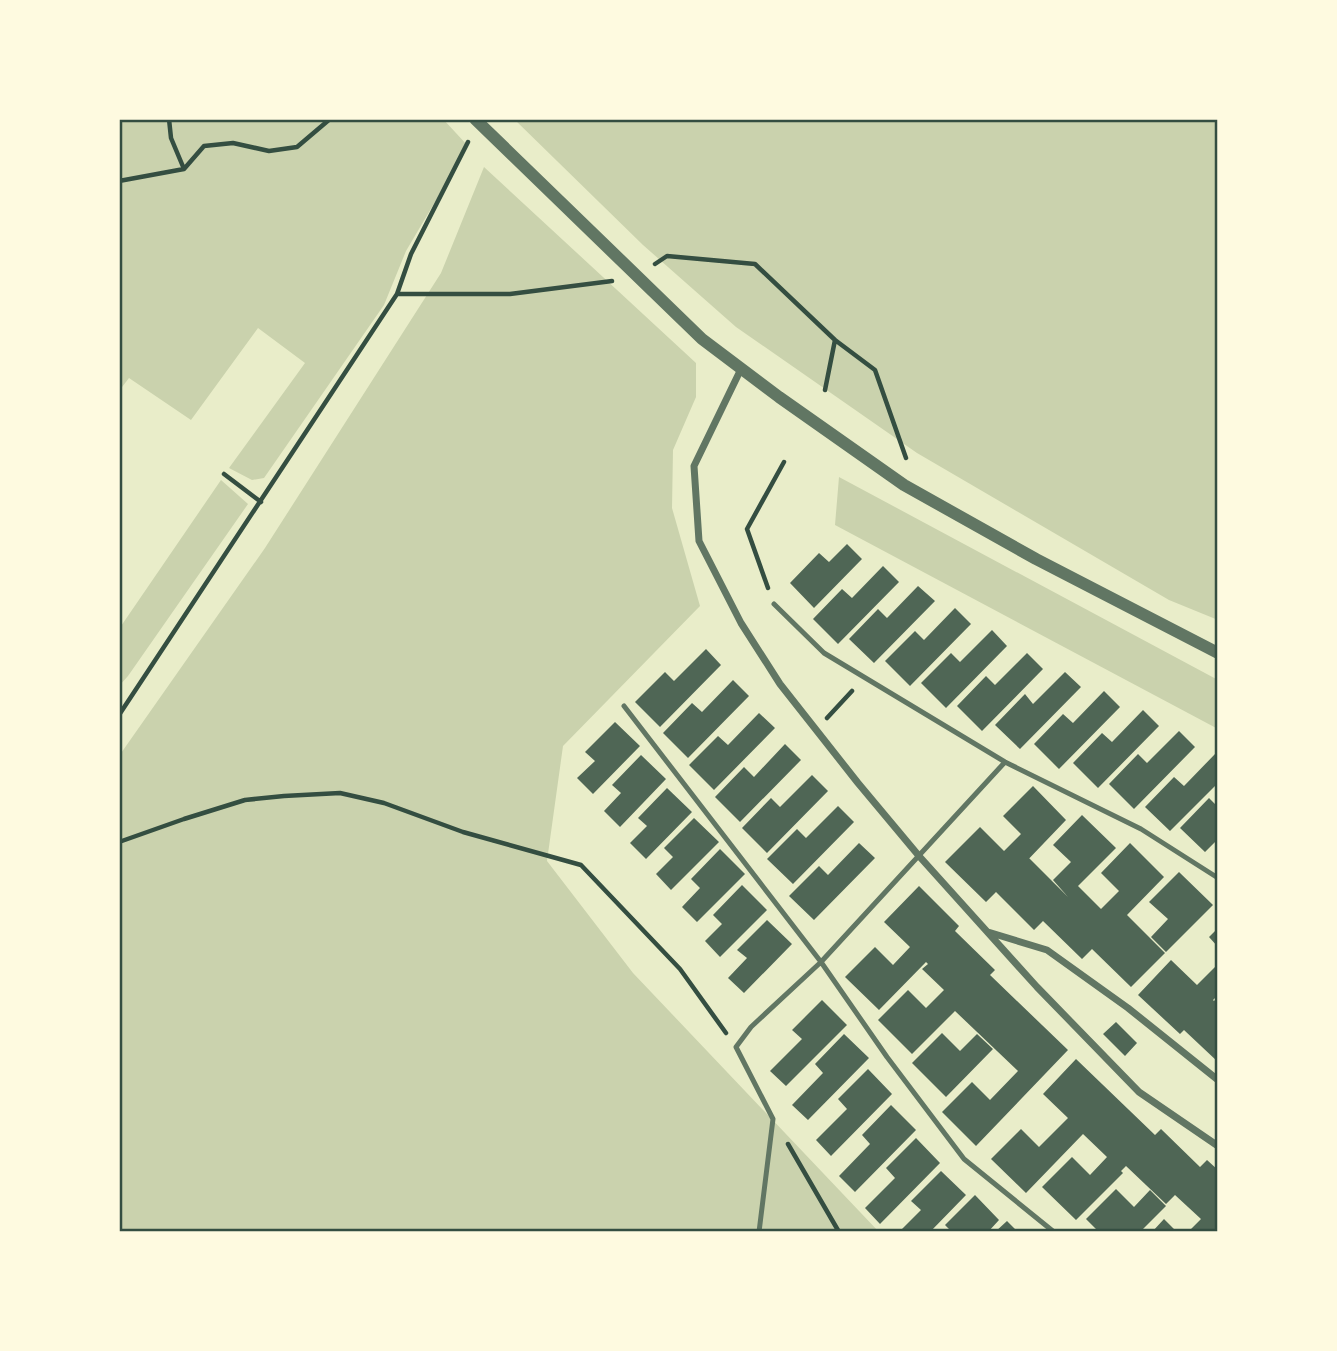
<svg xmlns="http://www.w3.org/2000/svg" width="1337" height="1351" font-family="'Space Grotesk',sans-serif">
	<style>
		.green { fill: #cad2ad }
		.building { fill: #4f6655 }
		.lines { fill: none; stroke-linecap: round; stroke-linejoin: round }
		.path { stroke: #344e41; stroke-width: 4.5 }
		.service { stroke: #617663; stroke-width: 5 }
		.minor { stroke: #617663; stroke-width: 7 }
		.tertiary { stroke: #617663; stroke-width: 12 }
		.neatline { fill: none; stroke: #344e41; stroke-width: 2.5 }
	</style>
	<rect width="100%" height="100%" fill="#e9edc9"/>
	<path class="green" d="M119 119H443L468 146 406 251 384 305 264 478 252 480 229 468 305 363 258 328 191 420 129 378 119 391Z
		M514 119H1218V620L1169 600 917 453 736 327 643 245Z
		M484 167 696 363V397L673 450 672 508 700 606 563 746 547 861 633 973 879 1232H119V756L265 548 441 273Z
		M839 477 1218 680V729L835 525Z
		M221 480 248 504 128 676 119 686V629Z"/>
	<path class="building" d="M847 544 862 559 814 608 790 583 819 553 829 562Z
		M883 566 899 582 838 644 813 619 842 589 852 598Z
		M918 586 935 601 874 663 849 639 878 609 887 618Z
		M955 608 971 624 910 686 885 661 915 631 924 640Z
		M992 630 1007 646 946 708 921 683 951 653 960 662Z
		M706 649 721 665 660 727 635 702 665 672 674 681Z
		M1027 653 1043 669 982 731 957 706 986 676 995 685Z
		M1065 672 1081 687 1020 749 995 725 1025 694 1033 704Z
		M733 680 749 696 688 758 663 733 692 703 702 712Z
		M1104 691 1120 707 1059 769 1034 744 1063 714 1073 723Z
		M1143 710 1159 726 1098 788 1073 763 1102 733 1112 742Z
		M759 713 775 728 714 790 689 765 718 736 728 745Z
		M615 722 640 746 593 794 577 778 595 761 585 752Z
		M1179 731 1195 747 1134 809 1109 784 1138 754 1147 763Z
		M785 744 801 760 740 822 715 797 744 767 754 777Z
		M1215 754 1218 757V783L1170 831 1145 807 1174 777 1184 786Z
		M641 755 666 779 620 827 604 811 621 793 612 785Z
		M812 775 828 791 767 853 742 828 771 798 780 807Z
		M1033 786 1066 820 1021 867 1029 858 1068 897 1053 880 1071 862 1053 845 1082 815 1116 848 1078 886 1101 909 1119 891 1101 873 1130 843 1164 877 1127 915 1165 953 1131 987 1092 949 1082 959 1043 921 1034 930 996 892 986 902 945 862 980 827 1004 851 1021 834 1003 816Z
		M667 788 692 812 646 859 630 843 647 826 638 818Z
		M1209 798 1218 807V839L1205 852 1180 828Z
		M838 806 854 822 793 884 767 859 797 829 806 838Z
		M694 818 719 842 671 890 656 874 673 857 664 848Z
		M859 843 875 858 814 920 789 896 819 866 828 875Z
		M720 849 745 874 697 922 682 907 700 888 691 879Z
		M1179 872 1213 905 1166 952 1151 937 1168 919 1149 902Z
		M742 885 767 910 720 957 705 941 722 924 713 915Z
		M919 886 959 926 955 931 995 970 990 975 1068 1050 976 1146 942 1112 972 1082 990 1100 1018 1071 955 1011 912 1054 878 1020 908 990 926 1008 944 990 922 969 928 964 926 962 879 1010 845 977 875 947 893 965 910 947 884 922Z
		M767 920 792 944 744 993 728 978 747 958 737 950Z
		M1218 928V947L1209 937Z
		M1171 960 1197 985 1218 964V995L1213 1000 1214 1001 1218 997V1062L1184 1030 1180 1034 1138 995Z
		M822 1000 847 1025 786 1086 770 1071 802 1039 792 1030Z
		M1116 1022 1137 1043 1125 1056 1103 1034Z
		M942 1033 960 1051 977 1034 993 1049 946 1097 912 1063Z
		M844 1034 869 1058 808 1120 792 1105 823 1073 815 1064Z
		M1076 1059 1155 1135 1161 1129 1200 1167 1207 1160 1218 1170 1217 1232H1188L1201 1219 1175 1195 1166 1204 1126 1166 1121 1171 1123 1173 1076 1220 1042 1187 1072 1157 1090 1175 1107 1157 1083 1134 1026 1193 991 1159 1021 1129 1039 1147 1068 1118 1043 1094Z
		M868 1069 892 1094 831 1156 816 1140 847 1109 838 1099Z
		M891 1105 916 1130 855 1192 839 1176 870 1144 862 1135Z
		M916 1138 940 1163 880 1224 865 1208 895 1178 886 1168Z
		M941 1171 966 1195 930 1232H899L921 1210 911 1201Z
		M1116 1189 1134 1207 1150 1190 1166 1206 1140 1232H1099L1086 1219Z
		M975 1195 999 1220 988 1232H952L945 1225Z
		M1164 1219 1177 1232H1152Z
		M1007 1221 1018 1232H995Z"/>
	<g class="lines">
		<path class="path" d="M169 119 171 138 184 169
			M119 181 184 169 204 146 233 143 269 151 297 147 330 119
			M655 264 667 256 755 264 835 340 825 390
			M397 294H510L612 281
			M835 340 875 370 906 458
			M224 474 261 502
			M768 588 747 529 784 462
			M119 715 397 294 411 254 468 142
			M827 718 852 691
			M119 842 184 819 245 800 284 796 340 793 384 803 463 832 581 865 680 969 726 1033
			M788 1144 839 1232"/>
		<path class="service" d="M774 604 824 653 1005 762 1141 829 1218 878
			M624 706 821 962 887 1057 964 1159 1054 1232
			M759 1232 773 1119 736 1047 751 1027 821 962 1005 762"/>
		<path class="minor" d="M741 369 694 466 699 541 741 623 780 684 858 783 919 856 1037 987 1139 1092 1218 1146
			M988 932 1047 950 1128 1008 1218 1080"/>
		<path class="tertiary" d="M475 119 702 339 779 397 904 485 1036 559 1218 653"/>
	</g>
	<rect width="1337" height="1351" fill="none" stroke="#fefae0" stroke-width="242"/>
	<rect x="121" y="121" width="1095" height="1109" class="neatline"/>
</svg>
